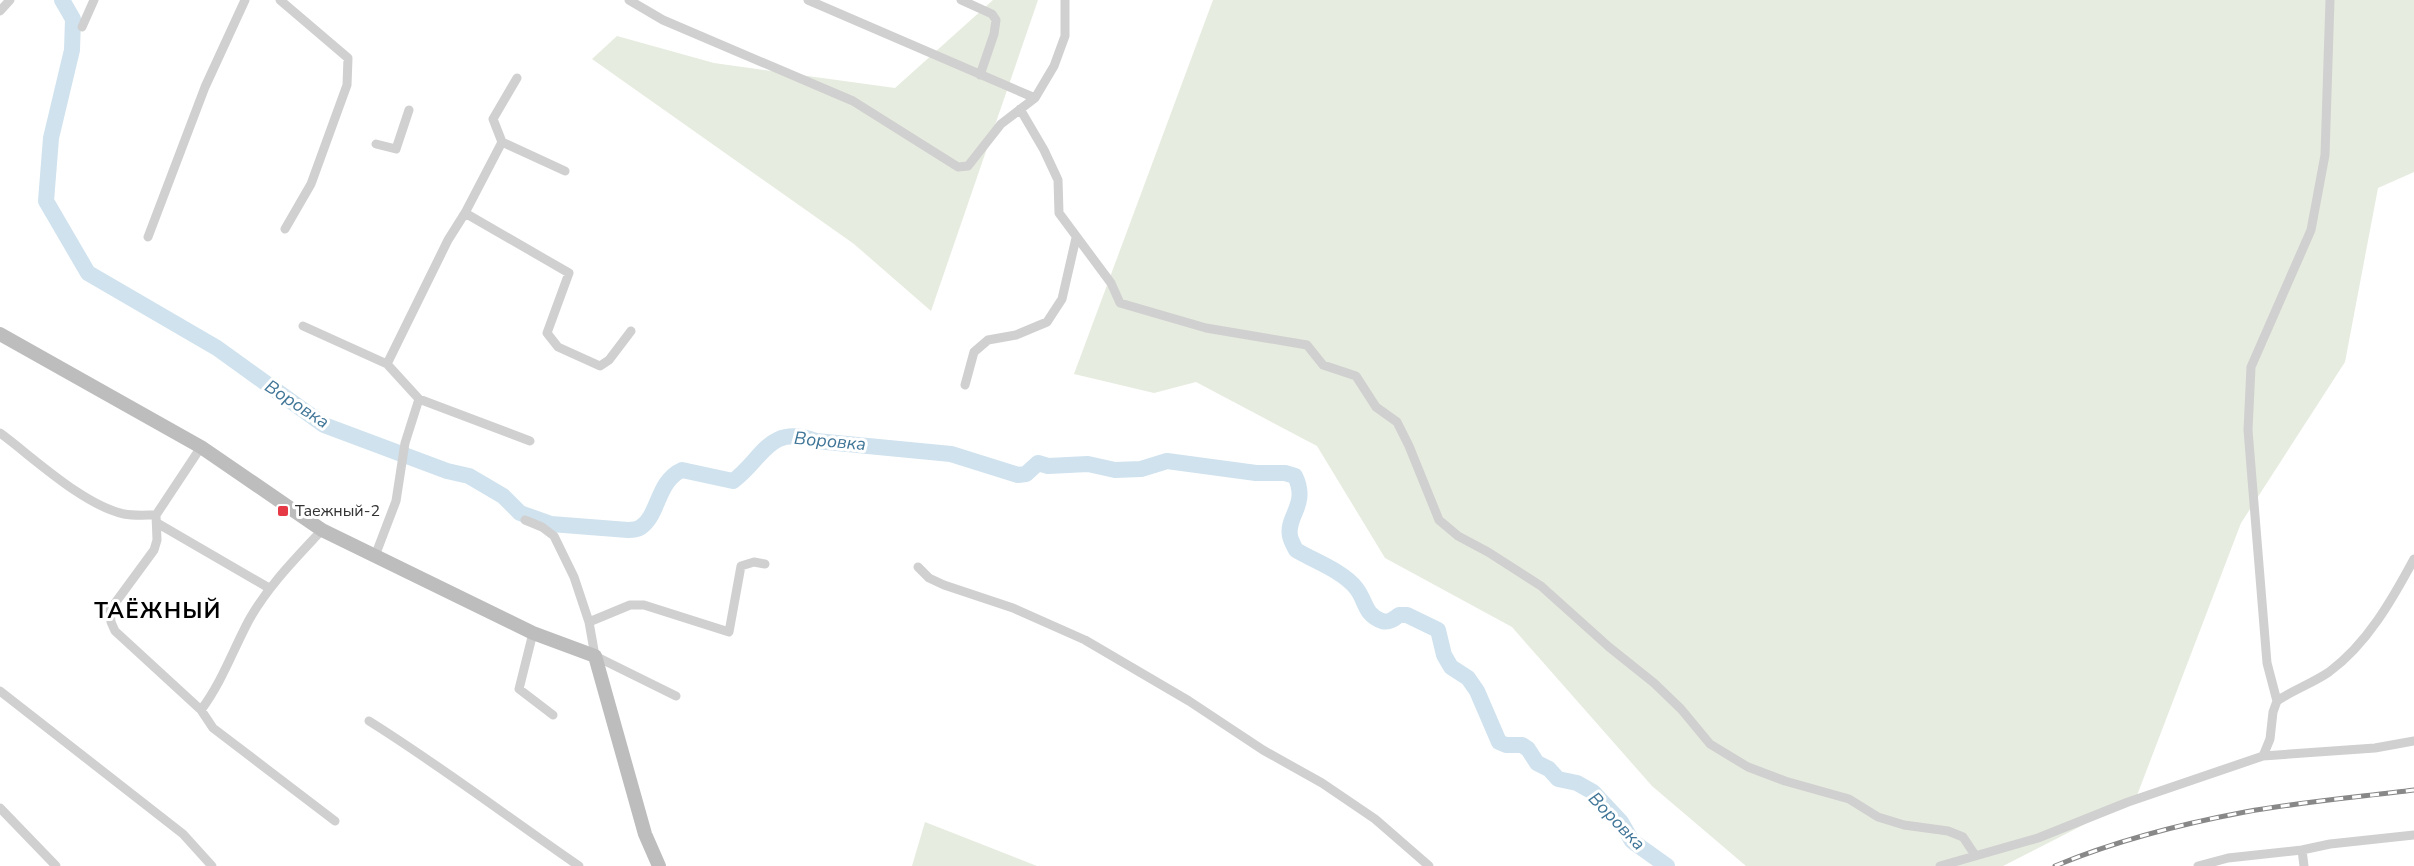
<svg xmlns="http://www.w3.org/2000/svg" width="2414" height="866" font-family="'Nunito Sans',sans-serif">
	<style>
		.green { fill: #e6ecdf }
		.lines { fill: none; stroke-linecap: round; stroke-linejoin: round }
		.river { stroke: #cfe2ee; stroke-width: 16 }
		.street { stroke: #d0d0d0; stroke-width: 9 }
		.secondary { stroke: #bdbdbd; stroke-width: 14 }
		.rail-casing { stroke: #888; stroke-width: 5 }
		.rail { stroke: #fff; stroke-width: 3; stroke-dasharray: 9; stroke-linecap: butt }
		.poi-dot { fill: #e63946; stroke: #fff; stroke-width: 2 }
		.labels { text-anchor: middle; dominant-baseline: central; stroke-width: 6; stroke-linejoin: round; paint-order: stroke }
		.poi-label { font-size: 16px; fill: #333; stroke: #fff; text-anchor: start }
		.water-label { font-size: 18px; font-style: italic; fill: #3f7597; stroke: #fff }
		.district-label { font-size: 22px; font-weight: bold; letter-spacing: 1.5px; fill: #000; stroke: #fff }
	</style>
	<rect width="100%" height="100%" fill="#fff"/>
	<path class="green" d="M993 0H1038L931 311 854 244 592 59 617 36 714 63 895 88Z
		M1213 0H2414V172L2378 188 2345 362 2241 523 2136 798 2003 866H1746L1652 786 1512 627 1385 558 1317 446 1196 382 1154 393 1074 374Z
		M925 822 1037 866H912Z"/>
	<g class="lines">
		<path class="river" d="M62 0 73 19 72 50 51 138 46 201 88 273 217 348 324 425 447 471 469 476 503 496 520 513 551 524 628 530C632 530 638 529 641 527 659 515 657 481 682 470L733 481C763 459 769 423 816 441L951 454 1018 475 1026 474 1038 463 1048 466 1088 464 1115 470 1141 469 1167 461 1256 473H1285L1295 476C1309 505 1286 516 1290 536 1291 541 1294 546 1296 550 1314 561 1343 571 1356 588 1366 600 1364 615 1382 621 1389 623 1394 619 1399 615H1407L1438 630 1444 655 1451 667 1468 678 1477 691 1499 742 1506 745H1522L1528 749 1537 763 1549 769 1558 779 1577 783 1593 792 1621 822 1632 841 1667 866"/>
		<path class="street" d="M280 0 348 58 347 85 311 184 285 229
			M629 0 663 20 853 101 958 167 968 166 1001 124 1035 98 1054 66 1065 36V0
			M808 0 1035 98
			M961 0 992 14 996 20 994 34 980 75
			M0 11 10 0
			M82 27 94 0
			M1020 109 1044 150 1058 180 1059 213 1111 283 1120 303 1206 328 1307 345 1323 365 1356 376 1376 407 1397 422 1409 446 1439 520 1458 536 1488 552 1541 586 1609 647 1654 683 1681 709 1710 744 1748 767 1785 781 1849 799 1878 817 1904 825 1948 831 1963 837 1975 855
			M502 142 493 119 517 78
			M376 144 396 149 409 110
			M465 213 569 273 547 333 558 347 600 366 609 360 631 331
			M148 237 205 87 245 0
			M303 326 387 364
			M965 385 974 352 988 340 1016 335 1047 322 1062 299 1076 238
			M419 399 530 441
			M0 433C34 458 83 505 124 514 134 516 146 515 156 515
			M525 520 542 527 554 536 574 577 589 622 595 656 676 696
			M157 523 269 588
			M322 530C296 558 268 586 249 620 233 650 222 682 201 710L213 728 335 821
			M375 556 396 501 405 443 419 399 387 364 448 240 465 213 502 142 565 171
			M918 567 929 578 944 585 1013 608 1085 640 1189 701 1263 750 1322 783 1375 819 1429 866
			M589 622 630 605H644L729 632 741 566 754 562 765 564
			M533 633 519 689 553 715
			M0 691 183 834 212 866
			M2277 701C2293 690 2313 683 2329 672 2367 644 2392 600 2414 559
			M201 710 115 631 111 622 110 610 154 550 157 540 156 515 201 447
			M369 721C441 766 509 818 579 866
			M2263 756 2270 739 2273 712 2277 701 2267 663 2248 430 2251 367 2311 230 2325 155 2330 0
			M0 808 56 866
			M2302 850 2304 866
			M1940 866 2038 838 2128 802 2263 756 2375 748 2414 741
			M2198 866 2228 858 2302 850 2330 844 2414 835"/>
		<path class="secondary" d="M0 334 201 447 322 530 533 633 595 656 645 834 659 866"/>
		<defs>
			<path id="rail" d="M2055 866C2115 841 2181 824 2245 812 2301 802 2358 797 2414 790"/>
		</defs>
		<use href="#rail" class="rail-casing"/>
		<use href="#rail" class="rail"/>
	</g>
	<rect class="poi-dot" x="277" y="505" width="12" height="12" rx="3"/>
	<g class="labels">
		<g class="poi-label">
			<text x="295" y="511">Таежный-2</text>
		</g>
		<g class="water-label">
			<text transform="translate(297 404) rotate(33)">Воровка</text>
			<text transform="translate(830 441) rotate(5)">Воровка</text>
			<text transform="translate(1617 821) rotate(46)">Воровка</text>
		</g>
		<g class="district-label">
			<text x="158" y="611">ТАЁЖНЫЙ</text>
		</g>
	</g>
</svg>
